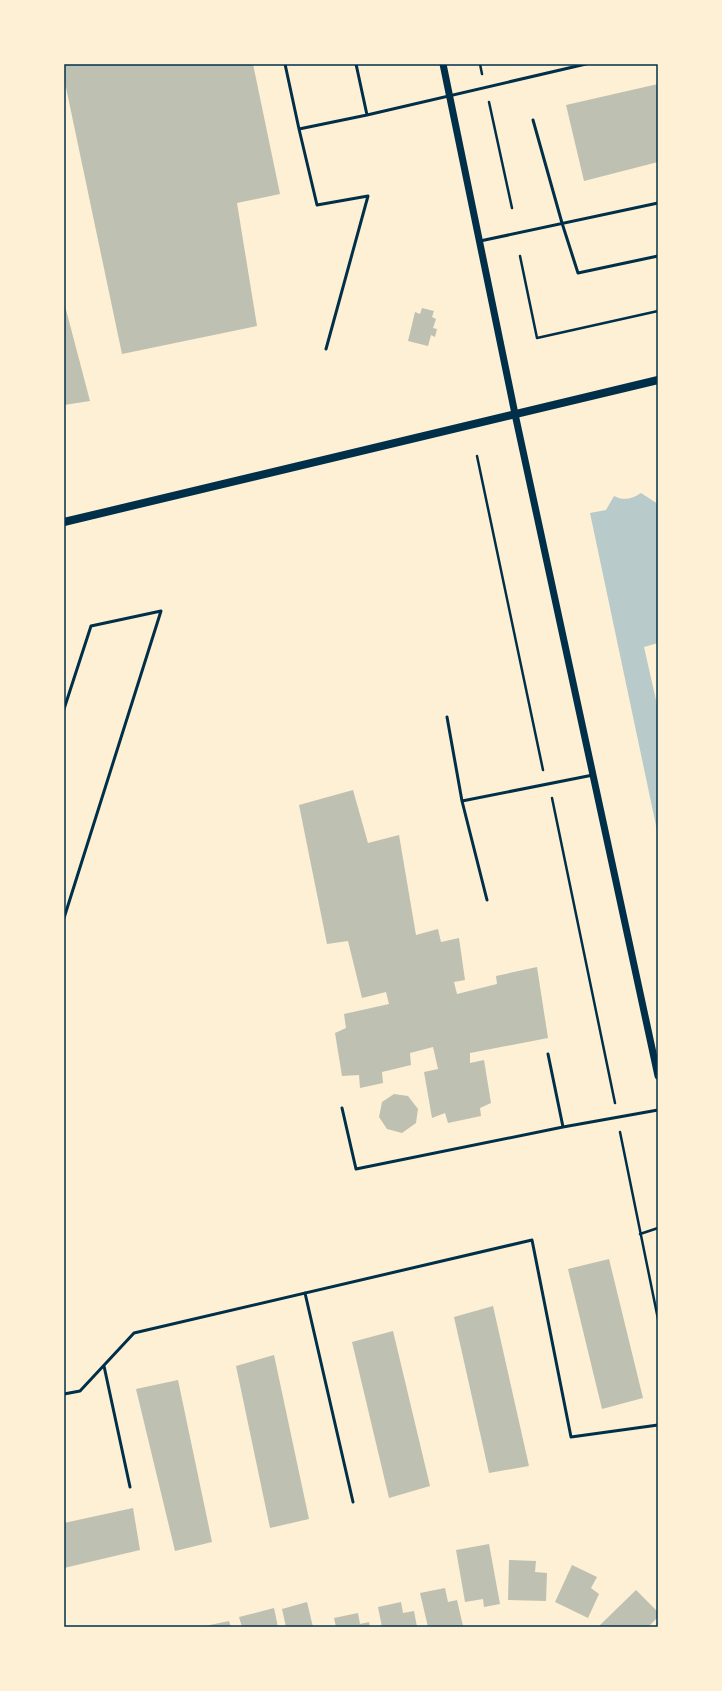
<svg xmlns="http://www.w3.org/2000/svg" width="722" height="1691" font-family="Quicksand,sans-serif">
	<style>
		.green { fill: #b9caca }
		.building { fill: #bec0b2 }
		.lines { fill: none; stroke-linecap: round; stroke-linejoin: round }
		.path { stroke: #003049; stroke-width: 2.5 }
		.service { stroke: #003049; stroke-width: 3 }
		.tertiary { stroke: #003049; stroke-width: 7 }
		.secondary { stroke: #003049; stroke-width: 8 }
		.neatline { fill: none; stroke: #003049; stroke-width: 1.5 }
	</style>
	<rect width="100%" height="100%" fill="#fdf0d5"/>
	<path class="green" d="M641 493 658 504V643L644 647 658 709V835L590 513 606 510 614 496C624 501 632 499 641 493Z"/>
	<path class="building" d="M64 64H253L280 194 237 203 257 326 122 354 64 78Z
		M658 84V162L584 181 566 105Z
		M64 302 90 401 64 405Z
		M422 308 434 311 432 317 436 319 433 328 437 329 435 337 431 335 428 346 408 341 415 312 420 314Z
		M353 790 368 843 399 835 416 935 438 929 441 942 459 938 465 980 454 982 457 994 497 984 496 976 537 967 548 1038 470 1053V1063L484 1060 491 1103 480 1108 481 1116 448 1123 445 1113 432 1118 424 1072 438 1069 433 1047 410 1053 411 1065 382 1072 383 1083 360 1088 359 1075 342 1076 335 1033 346 1028 344 1014 389 1004 386 992 362 998 348 941 327 944 299 805Z
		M394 1094 408 1096 418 1109 416 1123 402 1133 387 1129 379 1117 382 1102Z
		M609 1259 643 1398 602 1409 568 1269Z
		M493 1306 529 1466 489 1473 454 1317Z
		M393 1331 430 1486 389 1498 352 1342Z
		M274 1355 309 1519 270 1528 236 1366Z
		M178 1380 212 1542 175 1551 136 1389Z
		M133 1508 140 1550 64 1568V1523Z
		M489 1544 500 1604 484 1607 483 1599 465 1602 456 1550Z
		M509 1560 536 1561 535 1572 547 1573 546 1601 508 1600Z
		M572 1565 597 1577 591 1588 599 1594 588 1618 555 1602Z
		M445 1588 448 1602 457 1600 463 1626 428 1627 420 1593Z
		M636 1590 658 1612V1617L648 1627H598Z
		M307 1602 313 1627H286L282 1609Z
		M401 1602 403 1613 414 1611 417 1627H382L378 1607Z
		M274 1608 278 1627H242L239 1617Z
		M358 1613 360 1624 369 1622 370 1627H336L334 1618Z
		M229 1621 231 1627H205V1626Z"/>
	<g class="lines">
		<path class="path" d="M480 64 482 74
			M489 102 512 208
			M520 256 537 338 658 311
			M477 456 543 770
			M552 798 615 1103
			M620 1132 658 1319
			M640 1234 658 1228"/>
		<path class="service" d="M285 64 299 129 367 115 586 64
			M356 64 367 115
			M533 120 562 223 578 273 658 256
			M299 129 317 205 368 196 326 349
			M480 241 658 203
			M64 709 91 626 161 611 64 918
			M447 717 462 801 487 900
			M462 801 593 775
			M548 1054 563 1127
			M342 1108 356 1169 563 1127 658 1110
			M305 1293 353 1502
			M104 1366 130 1487
			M64 1394 80 1391 134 1333 532 1240 571 1437 658 1425"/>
		<path class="tertiary" d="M443 64 515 414 658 1076"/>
		<path class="secondary" d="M64 522 658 380"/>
	</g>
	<rect width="722" height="1691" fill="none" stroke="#fdf0d5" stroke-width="130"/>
	<rect x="65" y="65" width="592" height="1561" class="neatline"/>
</svg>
